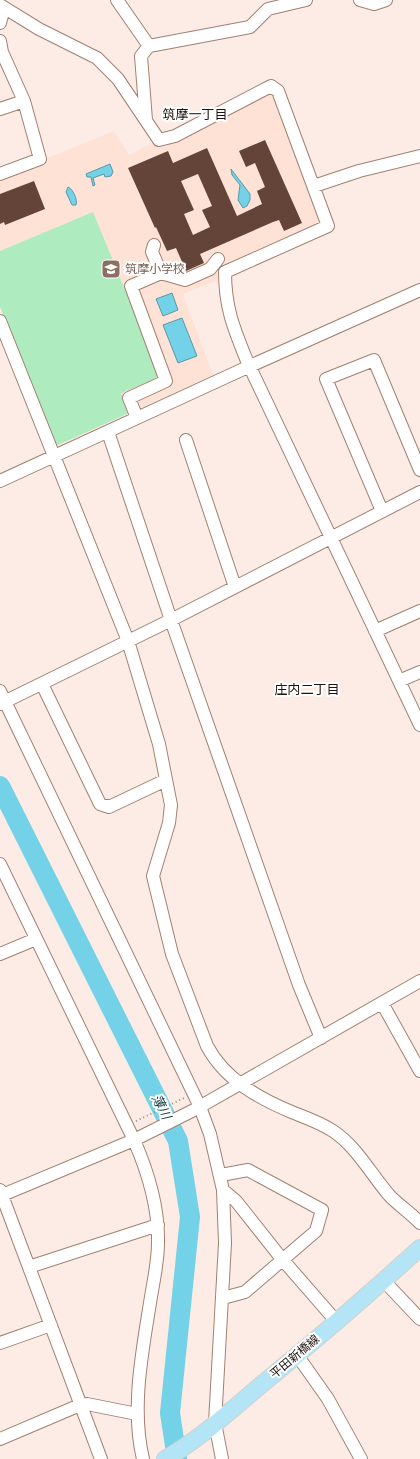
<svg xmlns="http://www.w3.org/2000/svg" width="420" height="1459" font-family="'Source Sans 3','Noto Sans JP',sans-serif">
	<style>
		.built { fill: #fee2d6 }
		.green { fill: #aeecc0 }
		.water { fill: #73d2e7; stroke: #5a98a5 }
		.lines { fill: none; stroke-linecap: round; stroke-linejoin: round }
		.river { stroke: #73d2e7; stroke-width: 20 }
		.building { fill: #644439; fill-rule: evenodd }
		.minor-casing { stroke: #a28071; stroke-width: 14 }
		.major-casing { stroke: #d2d0ce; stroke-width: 18 }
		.path { stroke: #9b8d86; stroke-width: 2; stroke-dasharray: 1 3; stroke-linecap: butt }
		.minor { stroke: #fff; stroke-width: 12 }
		.major { stroke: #b4e5f7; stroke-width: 16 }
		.labels { text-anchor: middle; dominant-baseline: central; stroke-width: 4; stroke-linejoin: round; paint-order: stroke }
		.education-label { font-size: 12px; fill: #785e54; stroke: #fff; text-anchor: start }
		.street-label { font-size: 12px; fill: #1e120c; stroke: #fff }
		.neighbourhood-label { font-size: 13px; fill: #1e120c; stroke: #fff }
		.water-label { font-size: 13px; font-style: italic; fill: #0e3b44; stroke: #fff }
	</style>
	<rect width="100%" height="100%" fill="#fcece5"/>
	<path class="built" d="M270 93 275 96 320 219 318 224 220 279 183 294 213 375 58 445 0 307V177L114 131 129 155 154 142 162 147 167 146 264 94Z"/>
	<path class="green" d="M93 212 161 377 121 393 129 413 58 445 55 443 0 307V251Z"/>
	<path class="water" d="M110 164 113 172 111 176 105 177 104 174 93 178 95 185 93 186 91 177H87L86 174Z
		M231 169 250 194V200L247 206 243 208 238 200 240 185 232 175Z
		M68 187C73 189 78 200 76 205H72L66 192Z
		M172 293 178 310 163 316 156 299Z
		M182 318 197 356 178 363 163 325Z"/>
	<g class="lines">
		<path class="river" d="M0 786 178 1141 190 1217 170 1413 177 1459"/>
	</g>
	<path class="building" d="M265 140 302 223 284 231 279 220 273 222 200 254 204 263 186 271 176 248 167 251 156 227 155 228 128 168 168 151 173 163 207 148 237 216 262 204 257 191 265 187 255 163 246 167 239 151ZM198 174 212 206 202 210 210 227 193 235 184 214 194 210 181 181Z
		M34 181 45 209 5 225 4 222 0 224V194Z"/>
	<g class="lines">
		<defs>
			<path id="minor" d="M117 0 149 46
				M360 0 374 4 386 0
				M0 5 39 29 97 58 118 79 159 140 175 136 271 86 278 91 328 226 225 272C225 308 234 329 247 361L420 725
				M0 23 4 8
				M0 41 2 52 24 101 40 159 0 174
				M0 109 24 101
				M146 120 141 56 149 46 250 27 268 9 306 0
				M314 186 359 171 420 156
				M154 245 152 252 161 273 185 280 210 269 218 259
				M0 321 128 641 159 744 171 805 169 823 153 876 172 954 207 1046C225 1080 260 1099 294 1113 307 1118 321 1123 333 1131 356 1146 371 1174 389 1195 398 1205 411 1213 420 1223
				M137 418 129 398 166 381 131 286 161 273
				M108 432 171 620 299 985 321 1038
				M186 440 235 587
				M0 481 250 366 420 290
				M382 511 326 379 374 360 420 470
				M375 631 420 611
				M399 681 420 672
				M42 684 100 804 109 807 166 780
				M0 691 200 1107 210 1134 223 1190 225 1243 215 1423 222 1459
				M0 704 171 620 420 492
				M0 864 134 1140C148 1172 159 1207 158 1243 158 1263 153 1283 150 1303 142 1353 131 1409 143 1459
				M0 954 36 939
				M382 1003 420 1071
				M221 1175 248 1170 322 1210 316 1231 245 1292 223 1298
				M0 1190 101 1459
				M223 1190 236 1201 282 1259 336 1321
				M0 1196 134 1140 194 1110 420 981
				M29 1267 158 1225
				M384 1281 420 1319
				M0 1343 51 1325
				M297 1355 328 1399 361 1459
				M0 1439 80 1405 87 1404 137 1414"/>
			<path id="major" d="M165 1459C200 1439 230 1411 261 1385 315 1341 368 1295 420 1248"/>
		</defs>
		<use href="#minor" class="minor-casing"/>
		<use href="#major" class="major-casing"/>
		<path class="path" d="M136 1121 184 1098"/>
		<use href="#minor" class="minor"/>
		<use href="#major" class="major"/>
	</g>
	<defs>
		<symbol id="school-square" viewBox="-11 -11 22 22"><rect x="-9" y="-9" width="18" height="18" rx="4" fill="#8d6e63" stroke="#fff"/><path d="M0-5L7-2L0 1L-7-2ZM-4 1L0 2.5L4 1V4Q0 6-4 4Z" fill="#fff"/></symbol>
	</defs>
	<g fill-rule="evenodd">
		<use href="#school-square" x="100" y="258" width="22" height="22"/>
	</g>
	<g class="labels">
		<g class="education-label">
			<text x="125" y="269">筑摩小学校</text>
		</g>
		<g class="street-label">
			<text transform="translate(295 1357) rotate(-40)">平田新橋線</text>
		</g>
		<g class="neighbourhood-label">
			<text x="195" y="115">筑摩一丁目</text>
			<text x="307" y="690">庄内二丁目</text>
		</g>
		<g class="water-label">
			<text transform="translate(161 1107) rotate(63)">薄川</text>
		</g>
	</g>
</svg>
